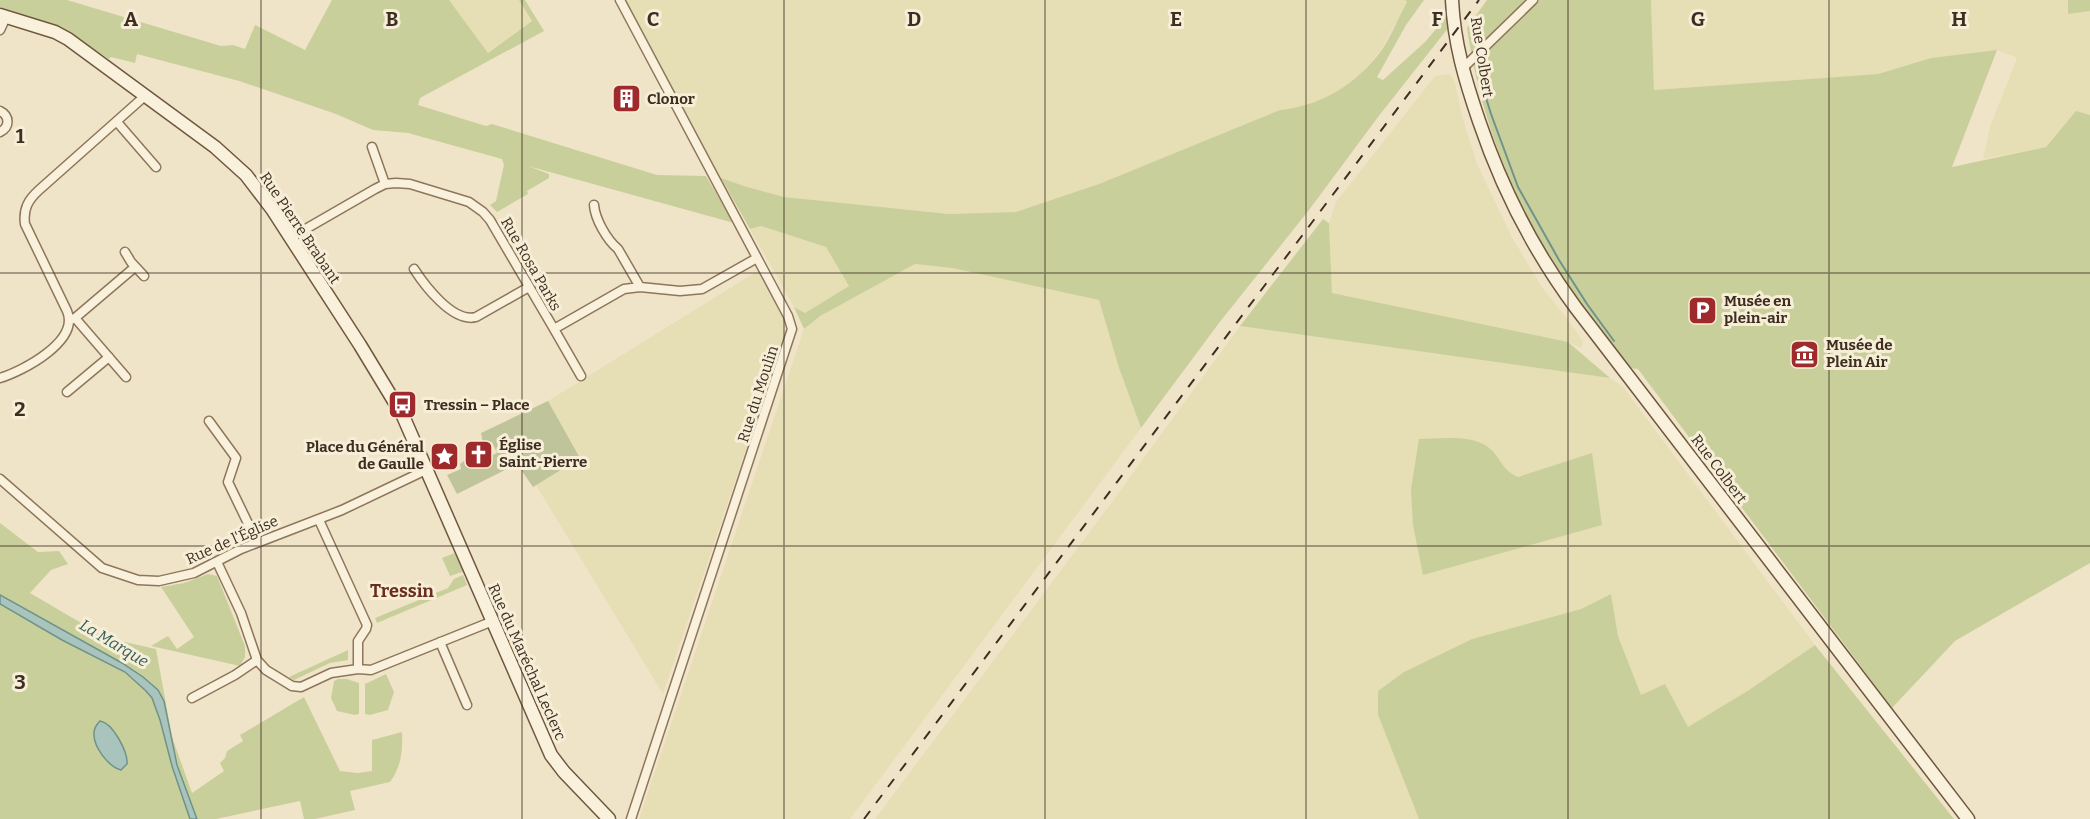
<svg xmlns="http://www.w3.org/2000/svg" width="2090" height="819" font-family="Bitter,serif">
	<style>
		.farmland { fill: #e6deb5; fill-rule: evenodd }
		.green { fill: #c9cf9b }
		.cemetery { fill: #bfc49a }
		.water { fill: #a9c4bc; stroke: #6f938a; stroke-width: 1.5 }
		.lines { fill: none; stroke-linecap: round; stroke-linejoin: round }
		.stream { stroke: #6f938a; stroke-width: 2 }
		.street-casing { stroke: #8d765c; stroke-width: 11 }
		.secondary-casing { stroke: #6f573f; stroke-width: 15 }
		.street { stroke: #faf1dc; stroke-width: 8 }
		.secondary { stroke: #faf1dc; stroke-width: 12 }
		.rail { stroke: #3d2e20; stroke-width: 2; stroke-dasharray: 10 10; stroke-linecap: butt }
		.grid { fill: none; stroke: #3d2e20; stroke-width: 1.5; stroke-opacity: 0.55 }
		.labels { text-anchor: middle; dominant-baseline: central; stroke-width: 6; stroke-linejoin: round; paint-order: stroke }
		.street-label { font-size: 15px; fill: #3d2e20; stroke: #f7eed8 }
		.poi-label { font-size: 15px; font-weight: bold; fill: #3d2e20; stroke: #f7eed8; text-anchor: start }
		.water-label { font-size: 16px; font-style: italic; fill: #2f5d5a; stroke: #f7eed8 }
		.quarter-label { font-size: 18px; font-weight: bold; fill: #6b2e1e; stroke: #f7eed8 }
		.grid-label { font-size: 20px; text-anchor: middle; font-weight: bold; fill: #3d2e20; stroke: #f7eed8; stroke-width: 6; stroke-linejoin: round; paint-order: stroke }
	</style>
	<rect width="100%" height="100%" fill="#f0e4c8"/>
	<path class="farmland" d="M449 0H519L532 21 487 53Z
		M625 0H1405L1407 2 1381 50 1356 79 1336 94 1297 108 1280 110 1099 184 1048 202 1016 212 949 214 784 197 747 187 721 178Z
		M1651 0H2068V14L2090 11V115L2076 112 2046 147 1983 159 1990 127 2017 58 1997 50 1931 58 1878 74 1654 90Z
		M1450 74 1455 83 1462 116 1477 164 1512 237 1541 286 1566 317 1583 341 1581 348 1568 342 1332 293 1329 223 1336 202 1435 76Z
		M761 226 826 247 849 286 805 313 794 307 750 229Z
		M915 264 952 268 1099 300 1119 368 1141 428 850 819H639L804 329 819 316Z
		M759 270 785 322V334L663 694 536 485 580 457 548 401Z
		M1240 326 1610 378 1623 387 1815 645 1749 690 1688 728 1641 695 1618 636 1611 594 1581 609 1472 639 1404 672 1378 691V715L1419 819H875L1106 510ZM1489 448 1508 473 1518 477 1527 475 1413 525Z"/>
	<path class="green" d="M0 0H67L221 46 233 45 245 49 255 25 305 50 332 0H449L488 53 532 21 519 0H525L544 31 420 98 418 105 486 126 492 124 657 175 706 176 734 223 528 166 549 174V178L527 191 528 194 497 212 490 205 496 201 504 165 502 159 408 133 373 130 336 114 239 81 137 54 135 63 111 57 109 59 54 24 0 7Z
		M1405 0H1424L1406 25 1377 77 1383 80 1425 42 1448 15 1449 27 1378 117 1309 210 1219 323 1141 428 1119 368 1099 300 952 268 915 264 820 316 804 329 794 307 805 313 849 286 826 247 761 226 750 229 721 178 747 187 784 197 949 214 1016 212 1099 184 1280 110C1323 105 1355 85 1381 51 1391 37 1398 18 1407 2Z
		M1487 0H1651L1654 90 1878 74 1931 58 1997 50 1952 167 2046 147 2076 111 2090 115V563L1955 641 1892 708 1638 369 1630 368C1605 334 1578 301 1555 265 1509 194 1479 111 1467 28Z
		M2068 0H2090V11L2068 14Z
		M1323 219 1329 223 1332 293 1568 342 1610 378 1240 326Z
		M1419 439C1439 439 1471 434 1488 447 1501 457 1501 470 1518 477L1592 453 1602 525 1423 575 1413 525 1411 489Z
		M0 523 38 552 59 551 68 564 51 570 30 593 107 638 156 649 172 737 192 793 224 771 220 763 225 758 227 751 243 741 240 735 304 697 340 771 358 773 372 771V740L402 732C403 751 401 767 390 782L350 791 355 810 315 819H304L300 801 216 819H0Z
		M457 552 465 571 450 576 442 558Z
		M208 574 217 576 245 646V657L240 666 151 646 168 636 177 649 194 637 161 587 184 583Z
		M463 575 467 585 377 623 375 618 448 588 454 579Z
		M1611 594 1618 636 1641 695 1665 684 1688 727 1749 690 1815 645 1954 819H1419L1378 715V691L1404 672 1472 639 1581 609Z
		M348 650V660L330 663 294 680 289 677Z
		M386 674 394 692 388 710 370 715 365 714V684Z
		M338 679H347L359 683V714L355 715 337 711 331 698 334 681Z"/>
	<path class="cemetery" d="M548 401 580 458 533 487 517 464 457 494 447 475 461 469 460 464 464 461 468 467 497 453 492 442 483 444 481 433Z"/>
	<path class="water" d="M0 595 122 663 143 677 158 690 164 701 177 765 197 819H190L172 766 160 720 152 698 146 691 125 672 62 640 0 604Z
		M100 721C113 723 128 752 127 764L121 770C109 767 93 747 94 733 94 729 97 724 100 721Z"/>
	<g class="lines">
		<path class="stream" d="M1478 72 1491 114 1518 187 1559 260 1587 304 1614 341"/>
		<defs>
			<path id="street" d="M620 0 788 316 792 329 631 819
				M0 30 6 17
				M1462 69 1533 0
				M0 111C10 116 10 127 0 132
				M117 122 156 167
				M372 147 385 184
				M594 205C595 219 607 240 618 249L640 287
				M290 238 375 189 385 184 396 183 410 184 469 202 483 212 490 220 554 329 624 289 640 287 680 291 702 289 757 258
				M125 252 131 262 144 276
				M414 269C425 286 453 323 476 317L529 287
				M75 318 126 377
				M70 320 75 318 135 267
				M554 329 581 376
				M0 378C23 371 80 341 67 311L25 224C23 209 28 200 39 190L146 95
				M67 392 109 357
				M209 421 236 458 228 482 257 542
				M0 479 102 568 138 580 159 581 194 573 241 549 342 510 426 470
				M319 520 367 625 366 629 358 641V669
				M217 562 241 613 257 660 266 670 292 686 301 687 331 673 358 669 371 670 493 621
				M440 642 467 705
				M192 698 235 675 257 660"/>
			<path id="secondary" d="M1452 0C1454 43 1465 80 1479 121 1502 189 1533 250 1576 308L1968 819
				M0 15 55 32 68 39 215 147 246 175 272 209 360 345 403 416 551 755 564 772 609 819"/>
		</defs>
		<use href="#street" class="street-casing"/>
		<use href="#secondary" class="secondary-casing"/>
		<use href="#street" class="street"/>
		<use href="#secondary" class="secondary"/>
		<path class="rail" d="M864 819 1479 0"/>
	</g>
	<path class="grid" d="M261 0V819M522 0V819M784 0V819M1045 0V819M1306 0V819M1568 0V819M1829 0V819M0 273H2090M0 546H2090"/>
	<defs>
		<symbol id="building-square" viewBox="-11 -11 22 22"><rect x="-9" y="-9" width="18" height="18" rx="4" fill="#9e2a2b" stroke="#f7eed8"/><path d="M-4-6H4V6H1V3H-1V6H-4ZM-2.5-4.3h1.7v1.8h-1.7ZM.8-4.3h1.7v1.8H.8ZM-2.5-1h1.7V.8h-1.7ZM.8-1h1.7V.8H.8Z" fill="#fff"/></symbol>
		<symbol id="parking-square" viewBox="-11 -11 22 22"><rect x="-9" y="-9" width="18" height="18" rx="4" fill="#9e2a2b" stroke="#f7eed8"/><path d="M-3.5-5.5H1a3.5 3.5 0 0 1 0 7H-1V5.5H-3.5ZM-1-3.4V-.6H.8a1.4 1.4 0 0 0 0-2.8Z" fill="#fff"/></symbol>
		<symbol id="museum-square" viewBox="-11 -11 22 22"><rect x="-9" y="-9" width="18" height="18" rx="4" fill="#9e2a2b" stroke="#f7eed8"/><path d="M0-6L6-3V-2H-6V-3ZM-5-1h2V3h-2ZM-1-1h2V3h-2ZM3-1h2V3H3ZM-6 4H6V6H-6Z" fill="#fff"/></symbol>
		<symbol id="bus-square" viewBox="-11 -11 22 22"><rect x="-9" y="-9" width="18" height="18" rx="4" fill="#9e2a2b" stroke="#f7eed8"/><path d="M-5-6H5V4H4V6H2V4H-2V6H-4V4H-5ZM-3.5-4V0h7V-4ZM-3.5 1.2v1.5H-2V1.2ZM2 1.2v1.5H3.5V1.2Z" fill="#fff"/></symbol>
		<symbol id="church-square" viewBox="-11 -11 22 22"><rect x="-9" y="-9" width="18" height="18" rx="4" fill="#9e2a2b" stroke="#f7eed8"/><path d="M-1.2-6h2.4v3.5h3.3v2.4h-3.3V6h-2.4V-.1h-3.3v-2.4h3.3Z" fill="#fff"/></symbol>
		<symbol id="sight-square" viewBox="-11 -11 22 22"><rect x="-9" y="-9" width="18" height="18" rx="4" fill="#9e2a2b" stroke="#f7eed8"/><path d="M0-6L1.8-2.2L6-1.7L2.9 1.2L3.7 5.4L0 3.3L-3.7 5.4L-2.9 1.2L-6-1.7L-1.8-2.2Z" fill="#fff"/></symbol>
	</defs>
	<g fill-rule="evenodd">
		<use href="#building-square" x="610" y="82" width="33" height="33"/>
		<use href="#parking-square" x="1686" y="294" width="33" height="33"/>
		<use href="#museum-square" x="1788" y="338" width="33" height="33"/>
		<use href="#bus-square" x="386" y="388" width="33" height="33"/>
		<use href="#church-square" x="462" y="438" width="33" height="33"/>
		<use href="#sight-square" x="428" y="440" width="33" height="33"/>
	</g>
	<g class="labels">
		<g class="street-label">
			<text transform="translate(1482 57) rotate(81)">Rue Colbert</text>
			<text transform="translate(300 228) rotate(56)">Rue Pierre Brabant</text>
			<text transform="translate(531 264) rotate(60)">Rue Rosa Parks</text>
			<text transform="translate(758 394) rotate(-72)">Rue du Moulin</text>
			<text transform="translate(1719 469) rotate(53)">Rue Colbert</text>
			<text transform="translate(232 540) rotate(-24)">Rue de l'Église</text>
			<text transform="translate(527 662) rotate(66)">Rue du Maréchal Leclerc</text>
		</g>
		<g class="poi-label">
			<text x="647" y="99">Clonor</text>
			<text x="1724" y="301">Musée en<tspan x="1724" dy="17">plein-air</tspan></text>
			<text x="1826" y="345">Musée de<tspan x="1826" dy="17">Plein Air</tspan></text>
			<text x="424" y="405">Tressin – Place</text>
			<text x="499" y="445">Église<tspan x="499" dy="17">Saint-Pierre</tspan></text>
			<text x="424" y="447" text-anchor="end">Place du Général<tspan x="424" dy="17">de Gaulle</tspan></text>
		</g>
		<g class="water-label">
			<text transform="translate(114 643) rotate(31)">La Marque</text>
		</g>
		<g class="quarter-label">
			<text x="402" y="591">Tressin</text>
		</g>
	</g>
	<g class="grid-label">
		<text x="131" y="26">A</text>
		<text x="392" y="26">B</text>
		<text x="653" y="26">C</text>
		<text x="914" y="26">D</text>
		<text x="1176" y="26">E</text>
		<text x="1437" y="26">F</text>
		<text x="1698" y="26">G</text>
		<text x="1959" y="26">H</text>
		<text x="20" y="143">1</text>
		<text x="20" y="416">2</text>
		<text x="20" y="689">3</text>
	</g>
</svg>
